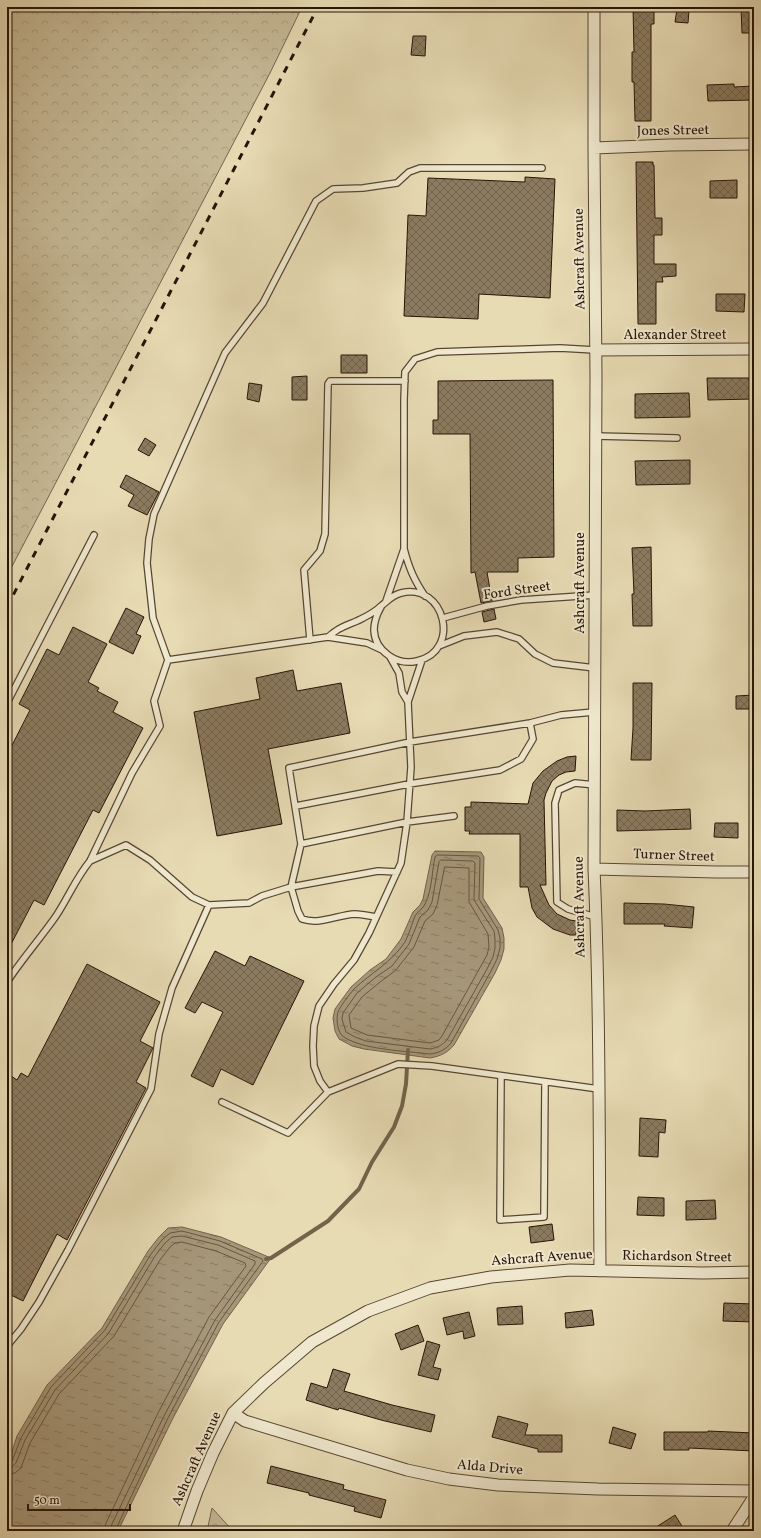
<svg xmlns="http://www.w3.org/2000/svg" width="761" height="1538" font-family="Vollkorn,serif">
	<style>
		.forest { fill: url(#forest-crowns); stroke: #76664e }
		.water { fill: url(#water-ripples); stroke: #73634b }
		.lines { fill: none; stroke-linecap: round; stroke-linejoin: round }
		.shore { stroke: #665640; stroke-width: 1 }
		.stream { stroke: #73634b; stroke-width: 4 }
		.building { fill: url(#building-cross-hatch); stroke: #271406 }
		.lane-casing { stroke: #574632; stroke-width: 8 }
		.street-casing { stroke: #574632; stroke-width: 13 }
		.lane { stroke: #efe8ce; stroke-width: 5.5 }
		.street { stroke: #efe8ce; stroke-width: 11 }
		.rail { stroke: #271406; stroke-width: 3; stroke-dasharray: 7 7; stroke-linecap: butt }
		.labels { text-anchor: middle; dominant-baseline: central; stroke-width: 4; stroke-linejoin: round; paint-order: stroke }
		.street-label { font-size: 14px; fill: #271406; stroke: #efe8ce }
	</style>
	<defs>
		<pattern id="forest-crowns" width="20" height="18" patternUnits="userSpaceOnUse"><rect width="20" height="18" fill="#c6b996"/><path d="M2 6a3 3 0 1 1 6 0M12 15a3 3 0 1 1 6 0" fill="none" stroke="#aa9e80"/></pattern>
		<pattern id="water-ripples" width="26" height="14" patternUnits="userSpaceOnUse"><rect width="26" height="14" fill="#a69779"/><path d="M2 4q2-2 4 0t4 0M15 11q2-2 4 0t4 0" fill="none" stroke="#877a61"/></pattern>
		<pattern id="building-cross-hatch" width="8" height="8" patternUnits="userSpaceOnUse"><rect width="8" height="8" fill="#8b7b60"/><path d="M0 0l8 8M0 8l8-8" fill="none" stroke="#72644d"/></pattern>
	</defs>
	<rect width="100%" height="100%" fill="#e7dbb4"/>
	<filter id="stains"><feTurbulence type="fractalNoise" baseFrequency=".005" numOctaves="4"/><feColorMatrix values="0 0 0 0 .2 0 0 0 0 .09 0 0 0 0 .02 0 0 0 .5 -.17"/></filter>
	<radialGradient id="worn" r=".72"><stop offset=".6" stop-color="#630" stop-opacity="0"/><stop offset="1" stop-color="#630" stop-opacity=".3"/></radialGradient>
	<path class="forest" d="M7 7H302L270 73 7 576Z
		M212 1508 233 1531H207Z"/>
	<path class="water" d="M435 851 481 852 484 857 483 898 502 928 504 938V949L501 960 495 973 454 1045C447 1053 441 1056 430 1058L364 1049 352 1046 339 1039 335 1031 333 1018 335 1009 351 987 370 970 386 959 401 939 413 912 420 905 423 899 432 855Z
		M182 1227 221 1237 271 1258 223 1324 172 1420 118 1531H7V1467L17 1436 47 1385 102 1328 148 1251 159 1237 168 1228Z"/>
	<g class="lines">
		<path class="shore" d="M438 855 478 856 480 858 479 899 498 930 500 938V948L497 959 491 971 451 1043C445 1050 439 1053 430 1054 407 1051 363 1050 344 1037 337 1033 336 1019 338 1012 341 1005 349 995 354 989 371 973 392 962 405 942 409 934 412 924 415 916 418 911 424 908 426 902 432 889 432 871 435 857Z
			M441 860 473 861 475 863 474 900 494 931 495 939V948L493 957 487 969 447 1040C442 1045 437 1048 430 1049L366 1041 355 1037 346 1032 342 1019 343 1013 357 993 376 977 392 966 409 944 420 917 428 910 432 902 439 862Z
			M445 867 469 868V902L488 934 489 947 487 955 442 1036 439 1040 430 1043 367 1035 351 1028 349 1015 362 997 380 982 396 970 414 947 425 921 433 914 437 905Z
			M7 1463 12 1461 21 1438 51 1387 105 1330 151 1254 162 1240 170 1233 182 1231 220 1241 262 1259 263 1261 219 1322 168 1418 115 1531
			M7 1468 12 1467 16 1463 25 1440 55 1390 108 1334 155 1256 165 1243 172 1237 182 1236 218 1245 255 1261V1264L215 1320 164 1416 111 1526 110 1531
			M7 1474 15 1473 21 1468 30 1443 59 1394 114 1336 160 1260 170 1247 175 1243 182 1242 216 1251 245 1263 246 1266 209 1317 158 1413 106 1523 104 1531"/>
		<path class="stream" d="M266 1259 271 1258 328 1221 359 1189 372 1162 394 1127 402 1106 406 1084 408 1050"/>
	</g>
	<path class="building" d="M633 7H654V24H651V121H635L634 82H632V52H634Z
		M741 7H754V33H742Z
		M677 9 689 10 688 23 675 22Z
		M413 36H426L425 56 411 55Z
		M734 84V87L754 86V100L708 101 707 85Z
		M636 162H653V165H654L655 218H662V235H654V264H676V276L662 277 663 282H656V324H638Z
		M525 177 555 179 550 298 479 294 478 319 404 316 408 215 426 216 428 178 525 182Z
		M737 180V198H710V181Z
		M716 294H745L744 312 716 311Z
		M341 355H367V373H341Z
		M307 376V400H292V377Z
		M707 378H754V399L708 400Z
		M553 380 554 557 518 558V572H487L492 601 481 603 475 572 471 573 470 434H433V420H438V381Z
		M249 383 262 385 259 402 247 399Z
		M689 393 690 417 635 418V394Z
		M145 438 156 445 149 456 138 450Z
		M690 460V484L636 485 635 461Z
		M126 475 159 492 147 515 128 506 134 495 120 487Z
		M651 547 652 626H633L632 594H634L632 548Z
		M126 608 144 617 136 634 141 636 133 654 109 642Z
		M494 609 496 619 484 622 482 612Z
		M73 627 107 644 88 682 99 688 97 691 118 702 113 712 143 728 99 813 93 810 44 905 34 900 7 952V755L30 710 19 704 47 649 59 655Z
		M293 670 297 691 341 683 350 733 268 749 282 824 217 836 194 712 260 699 256 678Z
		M633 683H652L651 760H631L633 728Z
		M754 695V709H736V696Z
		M576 756 575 771 566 772 559 775 552 781 546 793 544 800 546 885H540L549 905 557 914 570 920 576 921V935H570L553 929 537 917 532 908 528 887H520V834H469L470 831H465V807H471V802L528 804 533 783 543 771 557 761 567 757Z
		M690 809 691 829 617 831V810L645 811Z
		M715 823H738V838L714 837Z
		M624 903 664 904 694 907 692 928 664 926 665 924H624Z
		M215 951 245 966 250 956 304 981 253 1085 221 1069 213 1087 191 1076 223 1012 202 1002 195 1013 185 1008Z
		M87 964 160 1002 140 1041 153 1048 136 1082 146 1088 67 1240 57 1234 23 1301 7 1293V1083L11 1076 17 1080 21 1073 28 1077Z
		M640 1118 666 1120 665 1133 659 1132 658 1157 639 1156Z
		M638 1197 664 1198V1216L637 1215Z
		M715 1200 716 1219 686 1220V1201Z
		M552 1224 554 1240 531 1243 529 1227Z
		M724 1303 754 1304V1322L723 1321Z
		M522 1306 523 1324 498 1325 497 1308Z
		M592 1310 594 1325 566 1328 565 1313Z
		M469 1312 475 1336 464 1339 463 1331 447 1335 443 1318Z
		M418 1325 424 1341 401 1350 395 1334Z
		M427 1341 440 1345 433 1367 441 1369 438 1380 418 1375Z
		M333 1369 350 1374 344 1391 392 1405 435 1415 431 1432 381 1420 339 1408 338 1410 306 1400 311 1383 327 1388Z
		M498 1416 528 1424 525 1435H562V1452H538V1449L492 1437Z
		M613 1427 636 1434 631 1449 609 1443Z
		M708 1431 754 1433V1451L689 1448V1450H664V1432H708Z
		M271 1466 344 1485 343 1489 386 1500 381 1518 354 1511 355 1507 309 1495V1493L267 1483Z
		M675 1515 685 1531H650Z"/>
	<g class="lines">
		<defs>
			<path id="lane" d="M596 436 677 438
				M425 596C414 580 409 568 404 549V400L405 372 415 359 437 352 560 348 595 350
				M386 601 404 549
				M443 618 487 606 521 600 595 595
				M328 637C332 634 336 630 341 628 348 624 356 622 363 618 369 615 376 611 381 606 388 601 392 595 401 593 445 582 462 651 417 661 397 666 375 651 374 630 374 621 377 614 381 607
				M310 640 304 570 320 551 325 534 328 384 330 381H405
				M439 646 464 636 497 632 519 639 535 654 553 663 595 668
				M390 657 399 673 402 692 408 702
				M168 660 328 637 367 643 382 650
				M7 703 94 535
				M595 785 575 783 559 790 555 803 557 902 568 909 596 917
				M296 806 409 784 500 770 521 759 533 739 530 723
				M301 844 407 822 454 816
				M90 861 126 845 150 860 192 897 209 905 249 903 262 896 291 887 378 871 397 872
				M376 917C369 916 361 914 355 914 337 915 320 925 302 919L298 911 291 887 301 844 289 768 410 742 530 723 561 715 594 712
				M7 982C22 959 40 939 56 916 68 898 76 878 90 861L132 773 160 726 154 701 168 660 153 618 147 563 149 539 154 514 225 353 263 303 316 201 333 189 363 188 397 183 409 172 420 168H542
				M501 1076 500 1220 544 1217 545 1082
				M328 1092 320 1081 314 1066 313 1046 314 1026 319 1006 334 984 354 960 369 933 401 863 407 822 411 767 408 702 422 660
				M222 1102 288 1133 328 1092 398 1064 432 1066 599 1089
				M7 1346 21 1329 39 1302 68 1250 151 1089 159 1034 172 988 209 905"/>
			<path id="street" d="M594 7V148L596 376 594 869C600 1003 599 1137 600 1271
				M594 148 670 145 754 144
				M595 350 754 349
				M594 869 716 872H754
				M233 1413 245 1421 407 1470 449 1479 498 1485 598 1489 754 1491
				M183 1531 197 1491 213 1453 233 1413 264 1383 312 1342 368 1311 430 1288 491 1277 570 1270 703 1273 754 1272
				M732 1531 754 1497"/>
		</defs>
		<use href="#lane" class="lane-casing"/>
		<use href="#street" class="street-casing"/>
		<use href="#lane" class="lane"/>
		<use href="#street" class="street"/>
		<path class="rail" d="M7 607 318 7"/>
	</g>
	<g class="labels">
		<g class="street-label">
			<text transform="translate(673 131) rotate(-1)">Jones Street</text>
			<text transform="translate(580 259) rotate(-91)">Ashcraft Avenue</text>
			<text x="675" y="335">Alexander Street</text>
			<text transform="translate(580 583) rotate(-90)">Ashcraft Avenue</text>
			<text transform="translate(517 591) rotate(-8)">Ford Street</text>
			<text transform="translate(674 856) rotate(2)">Turner Street</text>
			<text transform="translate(580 907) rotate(-91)">Ashcraft Avenue</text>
			<text transform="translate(677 1257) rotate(1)">Richardson Street</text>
			<text transform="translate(542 1258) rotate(-4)">Ashcraft Avenue</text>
			<text transform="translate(197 1459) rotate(-66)">Ashcraft Avenue</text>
			<text transform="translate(490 1468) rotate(5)">Alda Drive</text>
		</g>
	</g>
	<rect width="761" height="1538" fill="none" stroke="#e7dbb4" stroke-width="24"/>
	<rect x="8" y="8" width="745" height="1522" fill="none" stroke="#271406" stroke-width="2"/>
	<rect x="12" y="12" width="737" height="1514" fill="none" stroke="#271406"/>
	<path d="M28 1504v6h102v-6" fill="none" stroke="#271406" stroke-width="2"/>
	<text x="34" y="1504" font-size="12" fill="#271406" stroke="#efe8ce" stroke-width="3" paint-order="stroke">50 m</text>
	<rect width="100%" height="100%" filter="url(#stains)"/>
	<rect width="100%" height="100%" fill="url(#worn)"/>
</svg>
